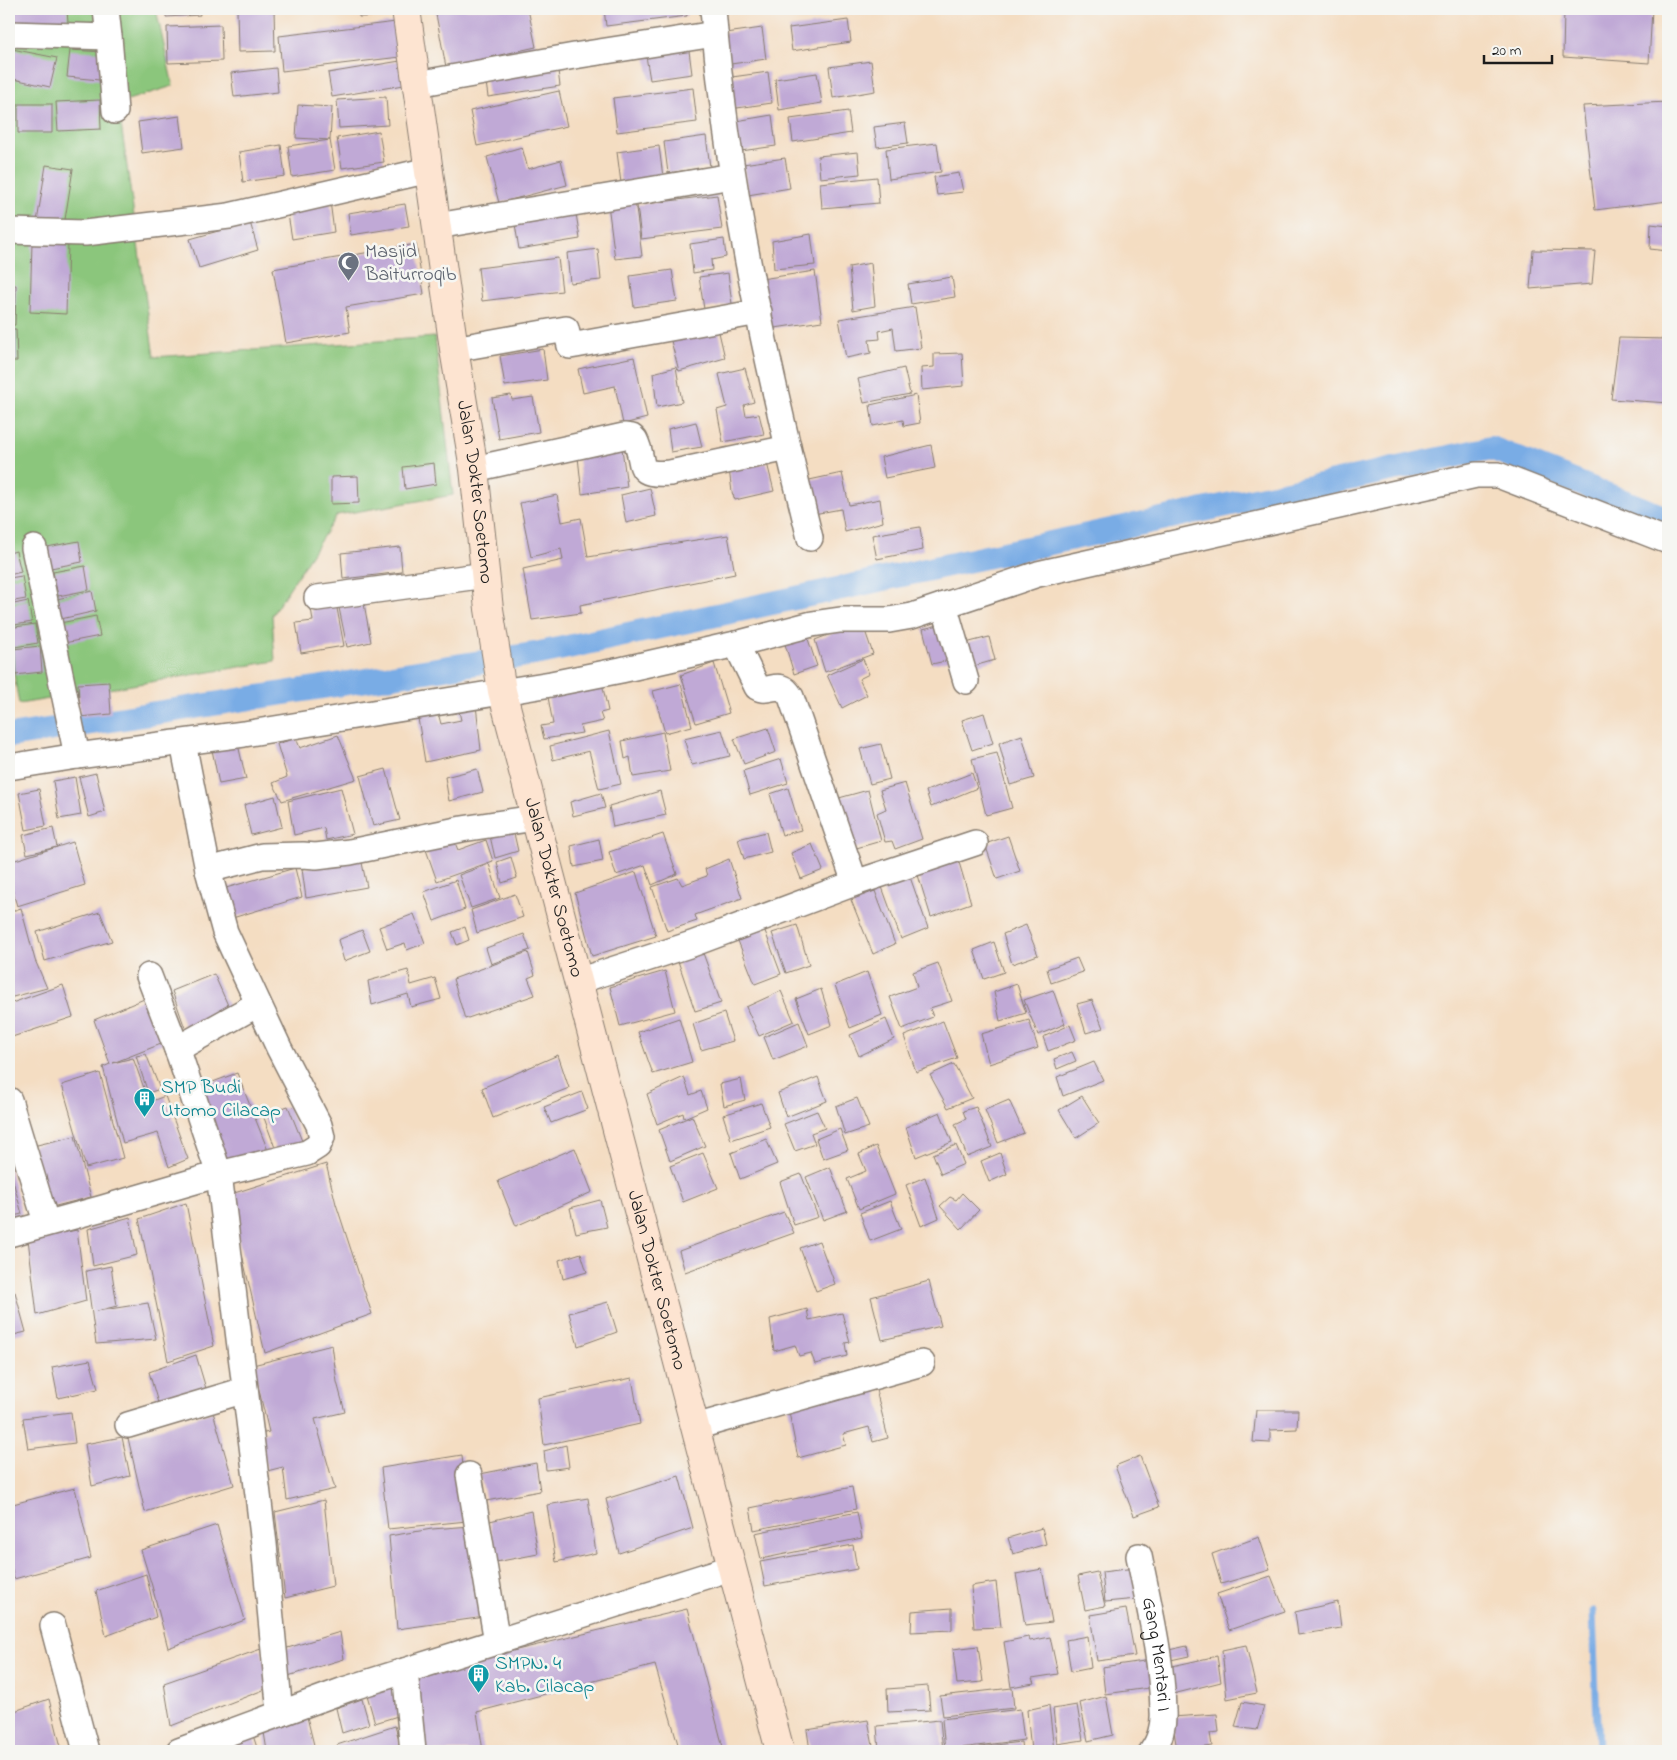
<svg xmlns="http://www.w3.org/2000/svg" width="1677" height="1760" font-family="'Indie Flower',sans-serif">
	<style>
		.green { fill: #8bc67b; stroke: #54714c }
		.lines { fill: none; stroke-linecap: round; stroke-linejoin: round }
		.stream { stroke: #79ace5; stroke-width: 7 }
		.canal { stroke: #79ace5; stroke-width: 24 }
		.building { fill: #c0a9d6 }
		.street-casing { stroke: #887c6f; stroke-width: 28 }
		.secondary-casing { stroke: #887c6f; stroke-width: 30 }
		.street { stroke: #fff; stroke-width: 25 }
		.secondary { stroke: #fde4d1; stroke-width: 28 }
		.labels { text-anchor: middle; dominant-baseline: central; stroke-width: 5; stroke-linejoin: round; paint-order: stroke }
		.worship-label { font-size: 20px; fill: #5b616d; stroke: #f6f6f2; text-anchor: start }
		.street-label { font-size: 20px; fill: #1c1c1c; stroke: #f6f6f2 }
		.culture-label { font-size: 20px; fill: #0d838f; stroke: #f6f6f2; text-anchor: start }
	</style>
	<rect width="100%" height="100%" fill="#f6f6f2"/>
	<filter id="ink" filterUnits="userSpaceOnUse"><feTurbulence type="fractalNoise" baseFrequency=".02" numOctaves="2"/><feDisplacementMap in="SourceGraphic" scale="10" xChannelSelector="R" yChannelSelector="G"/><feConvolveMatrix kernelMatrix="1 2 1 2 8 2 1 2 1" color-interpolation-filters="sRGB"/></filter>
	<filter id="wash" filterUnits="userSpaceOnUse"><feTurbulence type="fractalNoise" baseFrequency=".0096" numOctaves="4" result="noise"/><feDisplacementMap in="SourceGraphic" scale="20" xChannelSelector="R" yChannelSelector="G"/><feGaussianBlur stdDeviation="1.12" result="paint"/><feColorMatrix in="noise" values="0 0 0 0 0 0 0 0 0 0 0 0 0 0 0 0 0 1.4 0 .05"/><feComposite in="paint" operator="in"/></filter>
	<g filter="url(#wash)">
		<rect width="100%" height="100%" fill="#f4ddc2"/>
		<path class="green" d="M9 9H156L173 86 118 103 154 357 435 337 453 495 337 515 272 615 275 661 19 704 9 645V183L13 176 9 154Z"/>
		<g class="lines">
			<path class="stream" d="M1593 1611 1598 1751"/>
			<path class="canal" d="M9 736 540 653 1491 448 1668 519"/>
		</g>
		<g id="blocks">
			<path class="building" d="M9 9H67L68 23 10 30Z
				M166 9H199L200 15 166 17Z
				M237 9H274L275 51 238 52Z
				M359 9H385V16L359 17Z
				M435 9H528L536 47 446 67Z
				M604 9H686L687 16 606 26Z
				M1564 9H1652L1649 63 1563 57Z
				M848 20 851 42 792 51 789 28Z
				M396 22 400 57 282 71 279 36Z
				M221 25 222 61 168 63 167 27Z
				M762 28 766 59 724 65 719 34Z
				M688 43 692 74 650 80 645 50Z
				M12 49 57 58 50 87 9 78V65Z
				M70 50 102 52 100 80 67 77Z
				M400 61 404 85 332 97 328 73Z
				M871 61 875 91 833 98 829 67Z
				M557 63 560 86 488 97 485 75Z
				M276 68 278 92 234 97 231 73Z
				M768 72 772 103 730 109 725 78Z
				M817 73 822 103 779 110 775 79Z
				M693 88 697 122 617 132 613 98Z
				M559 91 567 126 477 146 470 111Z
				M386 97 388 125 339 128 337 100Z
				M100 100 101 129 58 131 56 102Z
				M1668 102V201L1595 210 1583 106Z
				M18 104H52V133H18Z
				M298 105 332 107 330 140 296 138Z
				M848 111 851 133 793 142 790 119Z
				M772 115 776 146 734 152 730 122Z
				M180 116 184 147 142 153 138 122Z
				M905 123 908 143 877 147 874 127Z
				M379 131 384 162 342 168 337 138Z
				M706 136 710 167 668 173 664 142Z
				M330 140 335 170 292 177 288 146Z
				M937 143 941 172 889 179 886 149Z
				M281 145 285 176 243 182 239 152Z
				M659 146 663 177 621 183 617 152Z
				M522 147 528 169 561 160 567 185 499 203 487 157Z
				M858 152 860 174 820 178 818 156Z
				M785 158 790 188 748 195 743 164Z
				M46 165 73 169 64 226 37 222Z
				M959 173 963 192 937 195 934 177Z
				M877 177 879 203 822 208 820 183Z
				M717 195 722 229 641 239 637 205Z
				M635 200 642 256 615 259 608 204Z
				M330 201 334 232 292 239 287 208Z
				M405 204 409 226 351 235 348 213Z
				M575 207 580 239 519 249 514 218Z
				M250 222 258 250 199 268 190 239Z
				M1651 224 1668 226V251L1650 249Z
				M811 234 815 265 774 269 772 241Z
				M724 239 726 257 711 260 712 270 693 273 690 244Z
				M32 242 68 243 66 314 30 312Z
				M416 244 424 294 346 307 350 332 286 343 273 269Z
				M598 249 601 280 570 283 567 253Z
				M1533 250 1595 251 1592 284 1530 289Z
				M558 258 562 291 482 301 478 268Z
				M871 263 875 306 853 310 849 267Z
				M672 270 677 301 634 307 630 276Z
				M815 271 822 321 768 329 761 279Z
				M728 273 732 304 704 309 699 277Z
				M952 277 955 297 911 304 908 284Z
				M9 285H16L15 325H9Z
				M915 307 921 348 896 351 893 328 879 331 880 339 869 340 871 353 846 358 839 319Z
				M718 328 725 358 679 371 671 341Z
				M9 329H16L17 361H9Z
				M1619 338 1668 339V403L1611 399Z
				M543 349 547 380 505 386 500 356Z
				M962 353 964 386 922 390 921 368 934 367V354Z
				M634 357 647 418 623 424 615 386 583 393 578 369Z
				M676 367 682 402 657 407 653 373Z
				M745 368 754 402 744 405 746 416 759 414 764 434 723 442 717 410 727 407 719 374Z
				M904 368 910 394 864 403 858 379Z
				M511 395 512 400 533 397 539 432 499 439 492 398Z
				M916 395 920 423 904 426 903 420 873 426 870 405Z
				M696 422 702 447 671 452 668 429Z
				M931 445 935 468 885 478 881 457Z
				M622 448 627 487 582 494 578 457Z
				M434 463 436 484 405 489 403 467Z
				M767 463 774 491 735 500 732 492 729 469Z
				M842 473 849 505 880 499 883 522 845 532 841 509 808 515 800 482Z
				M358 476 359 503 331 504V477Z
				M650 488 656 516 626 523 621 495Z
				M557 495 562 522 581 518 588 557 728 535 735 574 580 605 581 613 532 620 523 569 563 560 561 549 531 557 520 503Z
				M920 527 923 550 877 559 872 535Z
				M79 541 82 562 51 568 47 547Z
				M400 547 402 572 343 579 341 553Z
				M16 551 21 572 9 575V553Z
				M85 566 89 590 58 596 53 572Z
				M22 576 26 599 9 602V578Z
				M92 591 96 611 61 619 57 599Z
				M363 598 371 642 347 647 338 603Z
				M28 601 32 622 9 626V605Z
				M336 603 344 646 301 653 296 623 313 621 311 608Z
				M96 616 100 636 64 643 60 623Z
				M862 622 873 654 825 672 815 640Z
				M946 623 955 659 932 664 923 629Z
				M35 624 38 643 9 648V628Z
				M804 627 817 666 794 674 782 634Z
				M989 637 995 660 967 668 962 644Z
				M40 646 42 672 15 675 13 649Z
				M863 659 869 674 859 679 867 695 842 708 827 675Z
				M714 663 729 713 696 723 681 675Z
				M109 682 111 714 80 717 78 684Z
				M602 683 608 711 600 713 603 721 580 726 582 733 544 739 541 726 553 724 548 697Z
				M681 684 692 726 665 733 653 691Z
				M476 705 481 750 425 762 417 712 437 709 441 724 461 720 458 707Z
				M984 713 993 743 972 750 962 720Z
				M768 728 776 752 744 764 734 739Z
				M722 730 730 756 692 765 684 739Z
				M609 731 621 784 599 789 589 751 553 760 550 746Z
				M663 732 670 771 633 777 630 757 625 759 622 741Z
				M338 735 356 779 282 801 273 783 287 777 277 744 296 738 300 748Z
				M1022 735 1034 778 1010 785 999 743Z
				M237 740 246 779 219 784 211 745Z
				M881 744 890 779 870 784 860 749Z
				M997 753 1012 808 986 815 972 759Z
				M781 759 788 783 750 795 743 771Z
				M386 769 400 820 373 826 360 776Z
				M477 769 483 792 449 801 445 777Z
				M96 773 105 812 89 817 79 777Z
				M972 773 977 788 931 807 926 791Z
				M75 777 81 815 59 819 53 781Z
				M905 783 922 839 895 849 892 841 885 842 877 813 886 809 880 790Z
				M341 788 353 834 326 840 324 828 294 835 288 801Z
				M788 788 801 830 782 835 770 794Z
				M39 789 46 826 26 830 19 793Z
				M868 790 881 841 853 849 839 798Z
				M660 791 666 815 613 827 609 806Z
				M601 793 605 808 573 816 570 802Z
				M275 796 282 827 251 835 244 805Z
				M53 828 57 847 27 854 23 835Z
				M513 829 518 851 495 858 490 836Z
				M766 832 771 852 744 859 738 839Z
				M451 833 458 850 486 840 493 861 437 881 424 844Z
				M663 834 677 874 652 885 645 865 616 875 609 852Z
				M1008 836 1020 871 997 879 985 844Z
				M599 839 603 861 574 867 571 846Z
				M73 842 85 885 17 906 9 879V862Z
				M812 844 823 870 801 879 791 853Z
				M511 857 517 878 502 883 497 862Z
				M361 858 367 887 306 898 302 869Z
				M729 859 742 898 695 915 697 921 667 931 652 887 678 878 682 885 707 876 705 869Z
				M958 859 971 903 931 917 917 872Z
				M489 864 500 898 471 908 459 875Z
				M295 868 302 897 229 919 219 890Z
				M636 872 656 936 592 956 575 893Z
				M910 877 928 928 901 939 882 887Z
				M456 880 465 909 434 921 424 892Z
				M875 891 895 944 873 954 851 900Z
				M515 894 523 917 477 933 471 910Z
				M21 908 35 960 47 988 9 998V912Z
				M100 912 112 941 45 961 37 932Z
				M414 914 425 943 407 950 405 943 387 949 379 927Z
				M762 923 781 974 755 984 735 933Z
				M797 925 809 965 786 973 772 933Z
				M1026 925 1038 955 1012 964 1003 934Z
				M465 927 469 940 457 945 452 932Z
				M362 930 370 951 344 961 338 940Z
				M524 934 530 950 491 964 486 948Z
				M994 942 1004 972 984 979 974 950Z
				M528 952 535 975 528 978 535 995 465 1019 453 979Z
				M703 953 721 1003 695 1011 678 961Z
				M1077 958 1083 972 1051 983 1047 969Z
				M938 963 952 1001 930 1008 933 1017 902 1029 890 997 917 987 913 972Z
				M408 970 411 985 435 978 441 999 411 1007 408 994 372 1005 368 981Z
				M665 971 675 1011 620 1026 610 987Z
				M867 972 882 1015 850 1028 835 985Z
				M214 974 231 1012 186 1031 172 991Z
				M1017 984 1026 1013 1000 1021 994 992Z
				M63 985 73 1017 9 1038V1004Z
				M821 989 832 1025 809 1034 796 999Z
				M1053 990 1065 1024 1038 1035 1024 1000Z
				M781 991 794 1021 759 1036 746 1007Z
				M149 997 166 1042 113 1063 133 1058 149 1102 165 1096 188 1159 169 1167 158 1133 123 1143 103 1067 110 1064 94 1020Z
				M1092 1000 1103 1028 1086 1033 1077 1004Z
				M724 1013 733 1041 701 1050 693 1024Z
				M679 1018 692 1062 653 1074 638 1032Z
				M886 1019 894 1039 859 1056 850 1035Z
				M1029 1020 1038 1048 989 1064 981 1034Z
				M943 1021 957 1058 916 1072 904 1036Z
				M799 1022 808 1046 773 1060 764 1037Z
				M1070 1025 1076 1040 1048 1051 1043 1037Z
				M1072 1052 1076 1061 1057 1069 1054 1059Z
				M146 1054 160 1089 148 1093 136 1056Z
				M558 1055 569 1088 493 1118 482 1088Z
				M1094 1062 1103 1080 1063 1096 1057 1077Z
				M954 1064 972 1098 948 1108 930 1075Z
				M100 1073 123 1158 86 1168 62 1085Z
				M237 1073 271 1158 225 1171 194 1089Z
				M684 1077 690 1095 701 1091 707 1108 684 1118 683 1113 657 1124 647 1094Z
				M818 1077 827 1101 786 1117 778 1093Z
				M741 1079 745 1100 724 1106 720 1084Z
				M582 1092 588 1109 551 1123 544 1107Z
				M1082 1096 1099 1123 1076 1138 1059 1110Z
				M857 1098 869 1127 845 1135 836 1106Z
				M1009 1100 1024 1133 998 1143 985 1110Z
				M761 1103 770 1127 731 1140 723 1115Z
				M288 1106 304 1146 278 1156 263 1115Z
				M976 1107 992 1147 967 1157 955 1124 966 1119 963 1111Z
				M817 1111 825 1128 811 1133 815 1144 795 1151 784 1124Z
				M940 1112 952 1142 916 1157 906 1127Z
				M692 1116 705 1146 670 1161 659 1130Z
				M840 1129 848 1150 823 1159 816 1139Z
				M75 1136 91 1197 48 1208 33 1146Z
				M766 1139 777 1164 740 1179 731 1153Z
				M956 1145 964 1164 941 1174 933 1154Z
				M876 1146 895 1194 859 1209 847 1179 866 1171 859 1154Z
				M575 1148 592 1192 516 1226 498 1181Z
				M703 1153 718 1188 683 1202 670 1166Z
				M1000 1153 1007 1174 989 1182 981 1161Z
				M326 1164 336 1204 372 1314 265 1353 228 1195Z
				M9 1166 22 1214 9 1217Z
				M830 1167 847 1211 823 1220 806 1177Z
				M801 1174 818 1217 794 1225 780 1182Z
				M925 1177 939 1218 921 1226 906 1185Z
				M962 1193 979 1210 961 1229 940 1206 950 1197 956 1200Z
				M600 1200 607 1227 576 1233 570 1208Z
				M890 1201 901 1229 870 1241 860 1213Z
				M186 1203 214 1346 168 1361 139 1219Z
				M784 1212 794 1233 685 1272 679 1251Z
				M130 1217 137 1255 93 1266 88 1229Z
				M77 1230 86 1301 37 1315 28 1239Z
				M819 1241 835 1284 816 1291 800 1248Z
				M581 1253 587 1272 563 1279 559 1260Z
				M111 1266 117 1306 97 1311 148 1303 156 1339 96 1344 86 1271Z
				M929 1281 941 1326 882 1340 871 1297Z
				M15 1292 26 1332 9 1336V1293Z
				M608 1302 617 1332 578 1346 569 1313Z
				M807 1309 809 1320 842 1313 850 1342 845 1343 847 1356 815 1364 811 1353 799 1356 795 1345 774 1351 770 1319Z
				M332 1345 337 1382 345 1412 315 1419 335 1489 287 1500 283 1467 267 1471 260 1434 269 1432 253 1365Z
				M196 1355 207 1392 160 1410 149 1372Z
				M90 1360 98 1389 58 1398 52 1367Z
				M632 1378 640 1424 544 1445 538 1398Z
				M874 1382 888 1438 873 1442 869 1427 843 1434 846 1445 798 1458 788 1407Z
				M1256 1410H1298L1297 1429 1270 1430V1443L1253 1442Z
				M71 1412 75 1443 28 1449 23 1418Z
				M213 1412 234 1485 145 1512 128 1438Z
				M122 1437 130 1476 92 1486 85 1444Z
				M566 1445 569 1467 546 1470 544 1451Z
				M462 1455 467 1521 388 1529 381 1468Z
				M1140 1456 1159 1507 1134 1516 1115 1466Z
				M536 1463 540 1491 486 1501 480 1474Z
				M679 1476 693 1528 619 1553 606 1499Z
				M852 1487 856 1509 754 1530 750 1508Z
				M75 1488 91 1558 14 1579 9 1558V1505Z
				M588 1498 596 1553 556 1562 547 1505Z
				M324 1500 333 1586 285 1598 275 1512Z
				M531 1511 538 1554 496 1562 490 1521Z
				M857 1512 862 1538 761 1559 755 1533Z
				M217 1525 245 1620 168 1648 152 1586 141 1550Z
				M471 1526 485 1617 397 1629 389 1536 432 1529Z
				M1042 1528 1046 1544 1013 1554 1008 1538Z
				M1259 1537 1270 1570 1221 1584 1212 1554Z
				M853 1545 857 1569 765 1586 760 1562Z
				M1135 1568 1137 1599 1105 1602 1102 1572Z
				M1042 1569 1052 1622 1025 1625 1016 1574Z
				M1097 1572 1105 1606 1085 1610 1078 1576Z
				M146 1574 156 1617 106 1636 96 1591Z
				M1271 1576 1285 1611 1229 1630 1217 1594Z
				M996 1582 1001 1627 974 1628 971 1586Z
				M1338 1602 1341 1628 1298 1635 1295 1612Z
				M952 1608V1630L911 1632 912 1611Z
				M687 1609 724 1751H680L655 1665 477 1712 483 1751H422L409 1676Z
				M1126 1609 1135 1656 1097 1661 1090 1615Z
				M340 1632 344 1659 288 1676 281 1650Z
				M1087 1636 1091 1668 1071 1672 1066 1640Z
				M1028 1637 1030 1641 1050 1637 1058 1674 1032 1678 1034 1683 1011 1687 1004 1642Z
				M1246 1645 1257 1693 1227 1699 1222 1650Z
				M978 1646 983 1682 957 1684 953 1649Z
				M1187 1646 1189 1656 1166 1661 1164 1651Z
				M261 1649 271 1687 171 1726 164 1683Z
				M1217 1656 1221 1682 1173 1694 1168 1667Z
				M1151 1660 1156 1687 1105 1694 1102 1667Z
				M395 1685 404 1714 375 1723 367 1695Z
				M928 1686 930 1710 888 1712 887 1689Z
				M1012 1688 1014 1708 943 1716 940 1696Z
				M1106 1696 1113 1735 1088 1741 1080 1703Z
				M49 1699 62 1751H9V1713Z
				M362 1699 369 1724 342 1733 336 1708Z
				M1242 1702 1264 1706 1257 1730 1235 1727Z
				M1049 1705 1054 1751H1031L1027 1710Z
				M1077 1705 1083 1740 1057 1744 1053 1709Z
				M1020 1709 1024 1740 945 1750 942 1719Z
				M306 1713 315 1749 309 1751H267L263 1726Z
				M1217 1714 1219 1732 1210 1733 1212 1746 1177 1751 1172 1717Z
				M868 1720 874 1751H810L807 1730Z
				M940 1720 943 1751H879L877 1726Z
				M395 1726 402 1751H339L337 1745Z
				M252 1732 258 1751H228L226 1741Z
				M1021 1742 1022 1751H980L979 1747Z"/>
		</g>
	</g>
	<g filter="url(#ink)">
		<use href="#blocks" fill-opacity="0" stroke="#887c6f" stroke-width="1"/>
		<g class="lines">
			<defs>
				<g id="street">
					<path d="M106 9 109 37"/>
					<path d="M713 9C727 188 767 364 810 538"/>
					<path d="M9 34 109 37 115 111"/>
					<path d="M417 84 580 55 715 34"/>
					<path d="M437 226 732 176"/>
					<path d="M9 231 85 233 229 216 429 170"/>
					<path d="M454 349 566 329 570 346 576 345 759 312"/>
					<path d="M474 469 624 436 632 437 635 440C647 464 632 476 670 473L788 448"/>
					<path d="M34 548 77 756"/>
					<path d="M317 598 486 575"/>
					<path d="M944 605 966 681"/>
					<path d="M736 644 757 687C770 695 779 677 791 697L855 883"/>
					<path d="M9 767 77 756 244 734 551 684 621 670 736 644 812 624 840 620H889L912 616 1038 574 1476 475H1498L1668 541"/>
					<path d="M208 870 262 856 303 855 316 856 350 852 462 829 535 818"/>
					<path d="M149 976 180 1057 219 1174 264 1544 280 1714"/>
					<path d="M578 981 692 944 855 883 975 843"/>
					<path d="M177 1049 258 1004"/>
					<path d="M9 1100 46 1222"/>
					<path d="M9 1234 103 1208 219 1174 307 1153 318 1146 322 1137 319 1125 279 1048 225 932 208 870 183 743"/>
					<path d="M128 1425 245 1390"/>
					<path d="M695 1427 922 1363"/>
					<path d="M469 1475 497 1642"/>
					<path id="s1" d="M1139 1556C1149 1606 1162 1659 1163 1711 1164 1724 1160 1741 1152 1751"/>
					<path d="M53 1626 86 1751"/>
					<path d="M405 1671 413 1751"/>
					<path d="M179 1751 347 1689 731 1568"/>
				</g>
				<g id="secondary">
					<path id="s2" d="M406 9 454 349 474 469 489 609 502 691 780 1751"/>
				</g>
			</defs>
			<use href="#street" class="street-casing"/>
			<use href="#secondary" class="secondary-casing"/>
			<use href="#street" class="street"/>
			<use href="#secondary" class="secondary"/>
		</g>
	</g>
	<defs>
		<symbol id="mosque-pin" viewBox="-11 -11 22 30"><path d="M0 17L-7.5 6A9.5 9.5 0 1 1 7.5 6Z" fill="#6b7280" stroke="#f6f6f2"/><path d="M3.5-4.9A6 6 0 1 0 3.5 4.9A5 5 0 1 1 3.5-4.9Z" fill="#fff"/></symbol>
		<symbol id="building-pin" viewBox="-11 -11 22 30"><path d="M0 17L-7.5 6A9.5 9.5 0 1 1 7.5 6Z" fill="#0f9aa8" stroke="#f6f6f2"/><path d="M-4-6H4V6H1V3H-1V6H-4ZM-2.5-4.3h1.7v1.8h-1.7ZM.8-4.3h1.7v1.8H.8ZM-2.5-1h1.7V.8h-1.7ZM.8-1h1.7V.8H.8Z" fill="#fff"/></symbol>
	</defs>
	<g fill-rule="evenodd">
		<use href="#mosque-pin" x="336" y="250" width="25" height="34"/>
		<use href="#building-pin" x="132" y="1086" width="25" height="34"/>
		<use href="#building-pin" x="466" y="1662" width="25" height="34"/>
	</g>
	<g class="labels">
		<g class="worship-label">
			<text x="365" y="252">Masjid<tspan x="365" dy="23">Baiturroqib</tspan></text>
		</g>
		<g class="street-label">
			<text stroke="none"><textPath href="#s2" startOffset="488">Jalan Dokter Soetomo</textPath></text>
			<text stroke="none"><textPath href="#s2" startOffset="892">Jalan Dokter Soetomo</textPath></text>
			<text stroke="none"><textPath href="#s2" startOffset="1298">Jalan Dokter Soetomo</textPath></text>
			<text stroke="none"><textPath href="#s1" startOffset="100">Gang Mentari I</textPath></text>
		</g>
		<g class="culture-label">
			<text x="161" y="1088">SMP Budi<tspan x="161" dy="23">Utomo Cilacap</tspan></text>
			<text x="495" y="1664">SMPN. 4<tspan x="495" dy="23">Kab. Cilacap</tspan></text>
		</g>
	</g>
	<rect width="1677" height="1760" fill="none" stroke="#f6f6f2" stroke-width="30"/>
	<path d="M1484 55v8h68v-8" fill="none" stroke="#1c1c1c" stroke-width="2.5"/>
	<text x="1492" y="55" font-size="15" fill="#1c1c1c" stroke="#f6f6f2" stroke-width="4" paint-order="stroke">20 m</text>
</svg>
